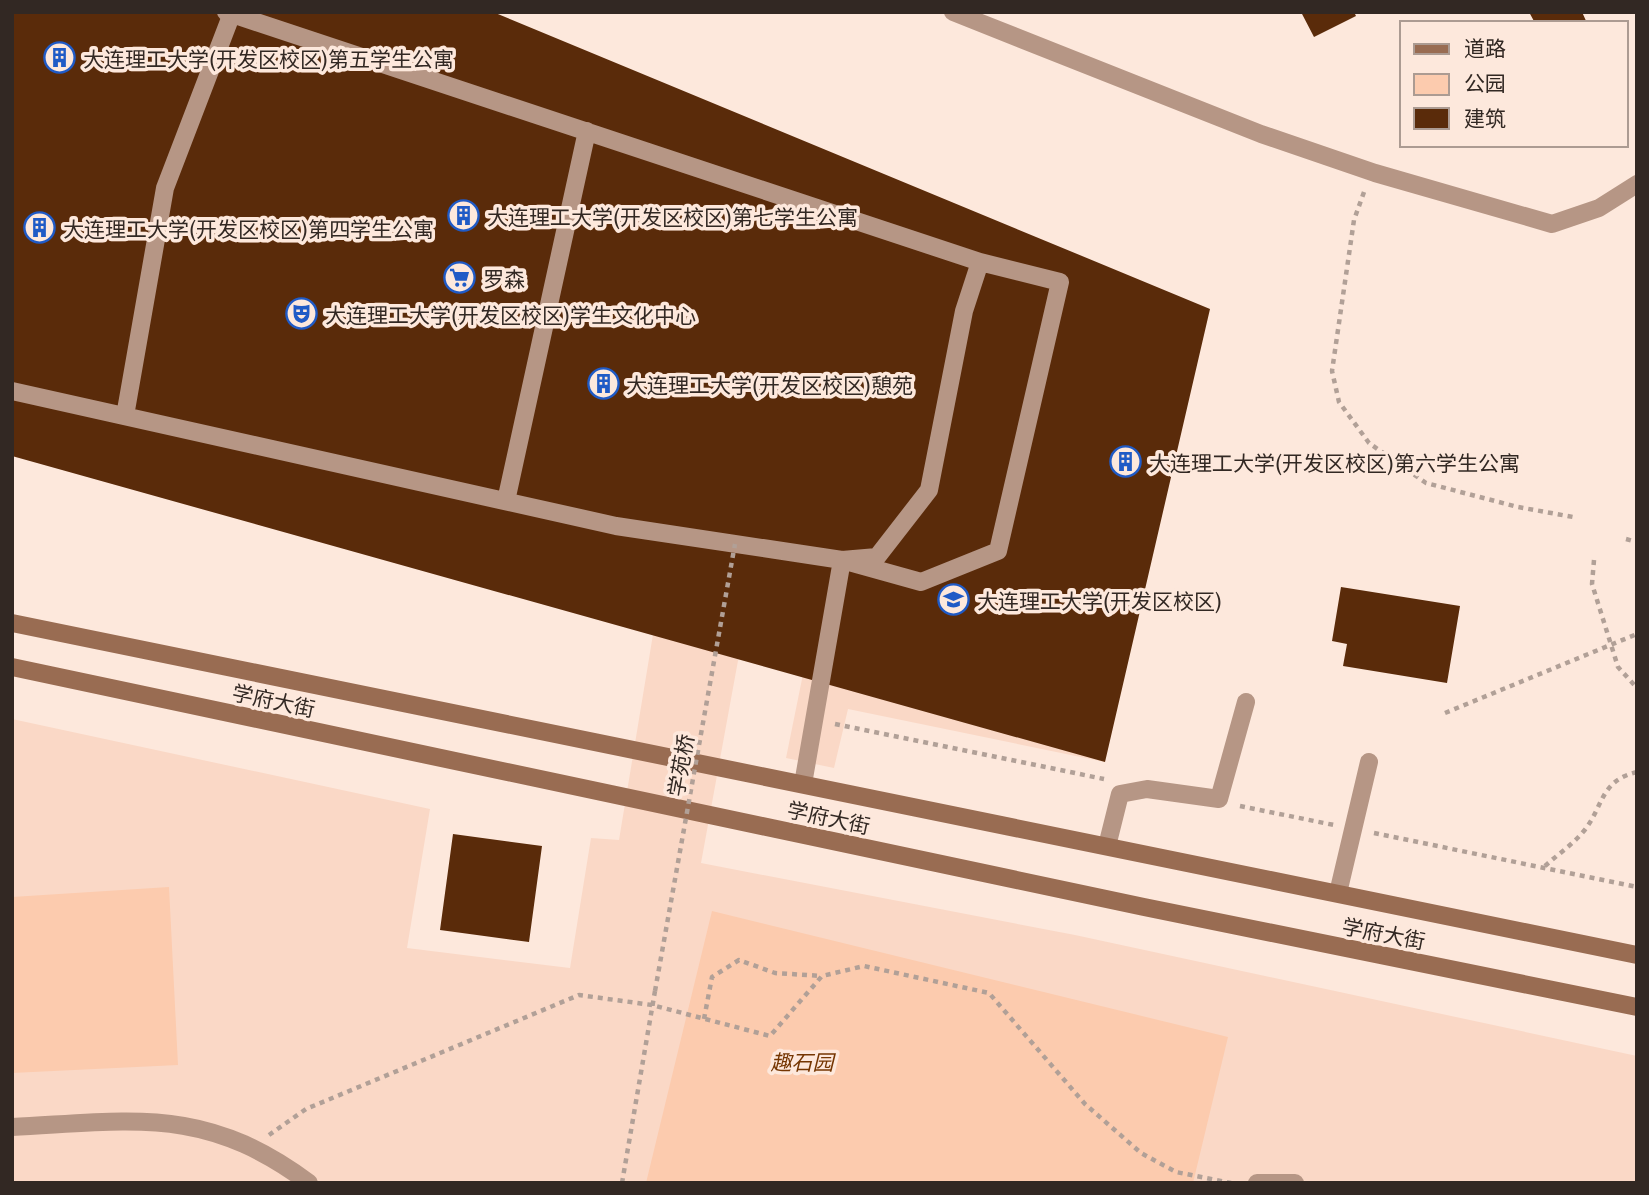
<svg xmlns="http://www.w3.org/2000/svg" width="1649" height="1195" font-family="Literata,'Noto Sans SC',serif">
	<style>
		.built { fill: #fad8c6 }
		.green { fill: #fccbae }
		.building { fill: #5a2b0a }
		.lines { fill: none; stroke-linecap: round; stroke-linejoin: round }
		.path { stroke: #b1a097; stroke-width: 4.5; stroke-dasharray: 5 5; stroke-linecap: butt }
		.street { stroke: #b69685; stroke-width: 18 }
		.secondary { stroke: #996c52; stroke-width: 18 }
		.path-bridge { stroke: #b1a097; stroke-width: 4.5; stroke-dasharray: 5 5; stroke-linecap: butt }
		.labels { text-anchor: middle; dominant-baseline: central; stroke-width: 7; stroke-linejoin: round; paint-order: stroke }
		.poi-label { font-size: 21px; fill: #322823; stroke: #fde8dc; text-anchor: start }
		.street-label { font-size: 21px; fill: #322823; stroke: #fde8dc }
		.park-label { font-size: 21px; font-style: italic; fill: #753602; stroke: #fde8dc }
	</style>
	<rect width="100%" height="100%" fill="#fde8dc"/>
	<path class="built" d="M1168 470 1105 762 848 709 834 768 786 758 816 610 750 595 701 863 1075 935 1637 1056V1183H12V719L430 809 407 948 570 968 591 838 619 840 664 568Z"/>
	<path class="green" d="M169 887 178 1065 12 1073V897Z
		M712 911 1228 1037 1193 1183H646Z"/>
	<path class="building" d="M12 12H493L1210 309 1105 762 12 456Z
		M1301 12H1354L1356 16 1314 37Z
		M1529 12H1582L1587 23H1535Z
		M1341 587 1460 606 1447 683 1343 666 1347 644 1332 641Z
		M453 834 542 846 529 942 440 930Z"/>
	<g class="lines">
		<path class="path" d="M1364 192 1354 220 1332 371 1339 402 1369 443 1426 483 1518 507 1573 517
			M1626 539 1637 542
			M1594 560 1592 584 1618 667 1637 688
			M1445 713 1637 634
			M835 724 1104 779
			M1240 806 1334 825
			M1374 833 1637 887
			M1545 866C1557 855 1572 845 1583 832 1604 807 1599 781 1637 772
			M704 1019 712 977 739 960 775 973 822 976
			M269 1135 306 1109 579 995 652 1005 770 1036 822 976 864 966 989 993 1085 1104 1141 1153 1176 1172 1231 1183
			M622 1183 655 991"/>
		<path class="street" d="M953 12 1261 134 1375 173 1552 224 1599 208 1637 184
			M12 391 616 526 842 560 877 557 929 490 964 311 980 262 226 12
			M125 416 165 188 231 16
			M506 501 587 131
			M803 784 842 560 921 582 998 551 1060 282 980 262
			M1107 846 1120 794 1147 789 1219 799 1246 702
			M1338 893 1369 762
			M12 1127C134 1121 204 1105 309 1183
			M1257 1183H1295"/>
		<path class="secondary" d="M12 623 1637 955
			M12 667 1144 907 1637 1007"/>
		<path class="path-bridge" d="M655 991 735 544"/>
	</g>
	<defs>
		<symbol id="building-ring" viewBox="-11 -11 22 22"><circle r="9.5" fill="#fde8dc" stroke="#1f5ac6" stroke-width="1.5"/><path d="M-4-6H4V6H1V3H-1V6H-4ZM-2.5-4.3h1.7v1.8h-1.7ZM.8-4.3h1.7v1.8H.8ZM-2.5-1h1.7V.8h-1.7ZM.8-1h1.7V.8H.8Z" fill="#1f5ac6"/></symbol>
		<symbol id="supermarket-ring" viewBox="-11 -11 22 22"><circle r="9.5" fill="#fde8dc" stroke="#1f5ac6" stroke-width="1.5"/><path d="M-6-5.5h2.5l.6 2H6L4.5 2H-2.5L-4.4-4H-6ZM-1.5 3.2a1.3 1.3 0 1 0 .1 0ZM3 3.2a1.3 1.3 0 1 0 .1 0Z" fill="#1f5ac6"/></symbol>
		<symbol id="theatre-ring" viewBox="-11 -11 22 22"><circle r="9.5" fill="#fde8dc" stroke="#1f5ac6" stroke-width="1.5"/><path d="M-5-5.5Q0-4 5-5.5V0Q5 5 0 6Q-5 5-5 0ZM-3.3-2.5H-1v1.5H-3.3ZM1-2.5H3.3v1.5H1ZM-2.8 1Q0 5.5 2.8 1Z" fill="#1f5ac6"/></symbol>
		<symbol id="university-ring" viewBox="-11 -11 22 22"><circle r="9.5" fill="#fde8dc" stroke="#1f5ac6" stroke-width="1.5"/><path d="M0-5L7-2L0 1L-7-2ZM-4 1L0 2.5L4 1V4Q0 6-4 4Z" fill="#1f5ac6"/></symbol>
	</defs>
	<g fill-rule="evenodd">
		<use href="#building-ring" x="42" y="40" width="35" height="35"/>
		<use href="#building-ring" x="446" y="198" width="35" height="35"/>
		<use href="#building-ring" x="22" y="210" width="35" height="35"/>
		<use href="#supermarket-ring" x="442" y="260" width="35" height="35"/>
		<use href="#theatre-ring" x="284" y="296" width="35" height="35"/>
		<use href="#building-ring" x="586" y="366" width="35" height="35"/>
		<use href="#building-ring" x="1108" y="444" width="35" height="35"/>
		<use href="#university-ring" x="936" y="582" width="35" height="35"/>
	</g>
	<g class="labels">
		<g class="poi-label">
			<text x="83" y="57">大连理工大学(开发区校区)第五学生公寓</text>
			<text x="487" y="215">大连理工大学(开发区校区)第七学生公寓</text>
			<text x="63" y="227">大连理工大学(开发区校区)第四学生公寓</text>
			<text x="483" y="277">罗森</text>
			<text x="325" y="313">大连理工大学(开发区校区)学生文化中心</text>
			<text x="626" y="383">大连理工大学(开发区校区)憩苑</text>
			<text x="1149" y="461">大连理工大学(开发区校区)第六学生公寓</text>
			<text x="977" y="599">大连理工大学(开发区校区)</text>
		</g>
		<g class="street-label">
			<text transform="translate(274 699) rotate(12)">学府大街</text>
			<text transform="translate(679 765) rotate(-80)">学苑桥</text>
			<text transform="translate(829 816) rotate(12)">学府大街</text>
			<text transform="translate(1384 932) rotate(11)">学府大街</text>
		</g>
		<g class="park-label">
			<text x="802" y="1060">趣石园</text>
		</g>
	</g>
	<rect width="1649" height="1195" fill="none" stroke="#322823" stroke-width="28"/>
	<rect x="1400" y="21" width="228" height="126" fill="#fde8dc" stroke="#ac9b92" stroke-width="2"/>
	<rect x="1414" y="44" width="35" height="10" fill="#996c52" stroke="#ac9b92" stroke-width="2"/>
	<text x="1464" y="56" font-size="21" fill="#322823">道路</text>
	<rect x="1414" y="74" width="35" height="21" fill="#fccbae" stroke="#ac9b92" stroke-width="2"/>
	<text x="1464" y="91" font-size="21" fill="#322823">公园</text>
	<rect x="1414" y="108" width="35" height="21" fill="#5a2b0a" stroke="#ac9b92" stroke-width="2"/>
	<text x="1464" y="126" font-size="21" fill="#322823">建筑</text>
</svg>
